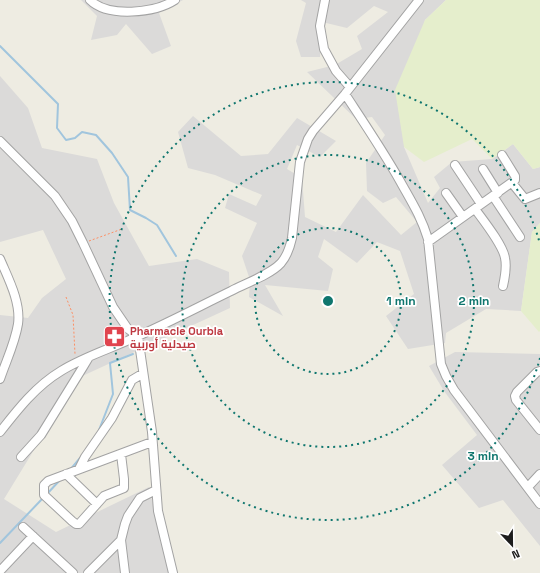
<svg xmlns="http://www.w3.org/2000/svg" width="540" height="573" font-family="'Space Grotesk',Cairo,sans-serif">
	<style>
		.residential { fill: #dbdad9 }
		.farmland { fill: #e5eecc }
		.lines { fill: none; stroke-linecap: round; stroke-linejoin: round }
		.stream { stroke: #a1c5dd; stroke-width: 2 }
		.minor-casing { stroke: #a3a3a3; stroke-width: 10 }
		.path { stroke: #fd8f64; stroke-width: 1; stroke-dasharray: 2 2; stroke-linecap: butt }
		.minor { stroke: #fff; stroke-width: 8 }
		.ring { fill: none; stroke: #0f766e; stroke-width: 2; stroke-dasharray: 2 4 }
		.labels { text-anchor: middle; dominant-baseline: central; stroke-width: 3.5; stroke-linejoin: round; paint-order: stroke }
		.health-label { font-size: 11px; font-weight: bold; fill: #be3a42; stroke: #fff; text-anchor: start }
		.centre { fill: #0f766e; stroke: #fff; stroke-width: 2 }
		.ring-label { font-size: 12px; text-anchor: middle; font-weight: bold; fill: #0f766e; stroke: #fff; stroke-width: 3.5; stroke-linejoin: round; paint-order: stroke }
	</style>
	<rect width="100%" height="100%" fill="#eeece2"/>
	<path class="residential" d="M81 0H183L159 13 171 46 152 54 126 24 117 35 91 40 97 16Z
		M301 0H446L425 20 404 147 428 203 440 188 434 177 452 162 492 159 513 144 533 169 540 167V223L532 232 521 311 486 309 446 333 445 343 408 349 386 316 414 294 400 251 377 242 357 263 324 239 318 257 333 269 328 291 265 285 283 316 249 297 250 280 242 256 257 223 225 208 229 194 256 206 262 195 215 175 188 168 178 132 193 116 241 156 268 154 297 118 336 141 320 157 297 145 287 169 302 178 305 217 336 232 363 195 401 235 417 222 396 197 383 203 367 191 366 163 385 135 372 117 356 119 307 72 335 65 362 49 357 36 388 12 374 6 347 28 322 22 320 57H301L296 41 306 3Z
		M0 76 28 108 42 148 97 159 114 203 149 266 197 259 229 272 230 308 78 378 4 499 56 532 149 487 169 573H0V315L28 318 42 298 66 279 43 230 0 242Z
		M455 352 540 354V546L503 500 479 508 442 465 477 435 444 391 429 366Z"/>
	<path class="farmland" d="M446 0H540V167L533 169 513 144 492 159 472 139 424 162 404 147 395 90 425 20Z
		M540 223V331L539 332 521 311 532 232Z"/>
	<g class="lines">
		<path class="stream" d="M0 46 58 104 57 128 66 140 75 138 82 132 96 135 112 153 128 177 130 210 146 218 157 225 176 256
			M99 430 113 394 110 363 133 354
			M70 470 80 458
			M46 495 60 480
			M0 543 43 498"/>
		<defs>
			<path id="minor" d="M90 0C108 18 155 13 175 0
				M325 0 320 26 324 49 336 71 350 87
				M345 94C364 123 383 151 400 181 411 201 421 216 428 239L441 364 446 376 454 390 540 504
				M0 141 55 196 72 221 83 243 113 307 128 329 138 336 152 432 158 511 173 573
				M455 165 481 204
				M483 169 498 193
				M512 183 525 199 540 193
				M446 193 463 217
				M493 196 520 237
				M475 209C483 220 503 245 505 258 507 267 505 277 503 286
				M428 242 515 180V176L502 155
				M0 259C8 278 21 302 18 324 15 343 6 361 0 379
				M540 371 537 372 517 392 515 396 516 400 540 430
				M0 432C18 409 36 386 61 371 85 356 113 348 138 336 170 322 200 306 231 291 246 283 270 275 281 263 287 256 290 247 292 238L300 162 308 139 313 131 345 94 419 0
				M121 454 124 479V488L104 496 79 524H76L72 521 44 495V485L48 481C82 468 117 455 152 442
				M21 457 41 435 83 367 89 357
				M79 469 85 457 112 418 132 380 142 374
				M66 474 97 504
				M528 487 540 474
				M23 527 73 573
				M0 571 33 536
				M88 573 121 540
				M125 573 121 540 125 524 128 516 140 498 156 490"/>
		</defs>
		<use href="#minor" class="minor-casing"/>
		<path class="path" d="M89 241 122 229
			M66 297 73 315 75 354"/>
		<use href="#minor" class="minor"/>
	</g>
	<g class="ring">
		<circle cx="328" cy="301" r="73"/>
		<circle cx="328" cy="301" r="146"/>
		<path d="M540 358A219 219 0 1 1 540 244"/>
	</g>
	<defs>
		<symbol id="pharmacy-square" viewBox="-11 -11 22 22"><rect x="-9" y="-9" width="18" height="18" rx="4" fill="#e0444e" stroke="#fff"/><path d="M-2-6h4v4h4v4h-4v4h-4v-4h-4v-4h4Z" fill="#fff"/></symbol>
	</defs>
	<g fill-rule="evenodd">
		<use href="#pharmacy-square" x="102" y="324" width="25" height="25"/>
	</g>
	<g class="labels">
		<g class="health-label">
			<text x="130" y="331">Pharmacie Ourbia<tspan x="130" dy="13">صيدلية أوربية</tspan></text>
		</g>
	</g>
	<circle cx="328" cy="301" r="6" class="centre"/>
	<g class="ring-label">
		<text x="401" y="305">1 min</text>
		<text x="474" y="305">2 min</text>
		<text x="483" y="460">3 min</text>
	</g>
	<g transform="translate(512 545) rotate(158)" stroke="#ffffff" stroke-width="3" paint-order="stroke">
	<path d="M0-3L7 15L0 10L-7 15Z" fill="#1c1c1c"/>
	<text y="-6" font-size="11" font-weight="bold" text-anchor="middle" fill="#1c1c1c">N</text>
	</g>
</svg>
